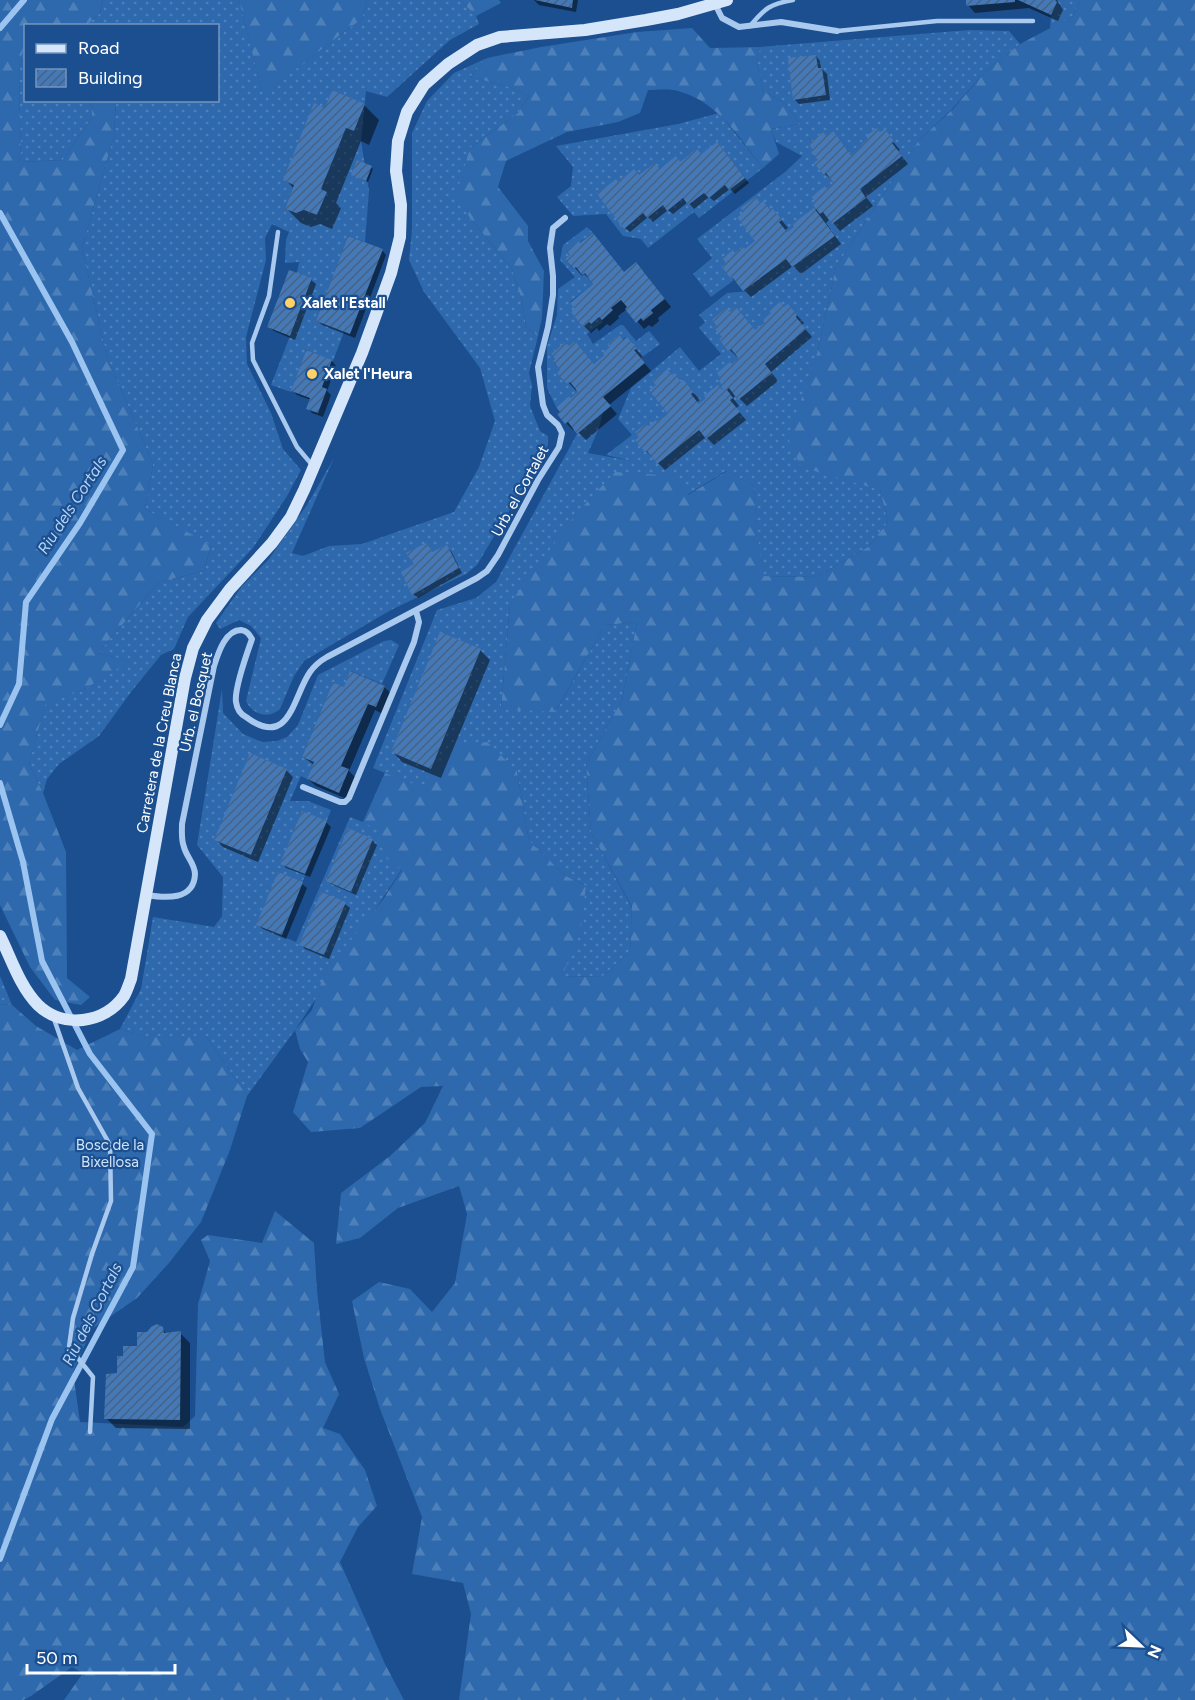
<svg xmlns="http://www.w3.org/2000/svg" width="1195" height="1700" font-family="Figtree,sans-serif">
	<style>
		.grass { fill: url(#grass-dots); fill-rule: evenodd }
		.forest { fill: url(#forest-firs) }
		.shadow { fill: #0007 }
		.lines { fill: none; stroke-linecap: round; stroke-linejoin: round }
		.stream { stroke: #9cc4f0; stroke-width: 6 }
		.building { fill: url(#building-hatch) }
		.service { stroke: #a9c9ee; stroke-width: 4.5 }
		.minor { stroke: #a9c9ee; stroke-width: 6 }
		.secondary { stroke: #d6e6fa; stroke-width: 12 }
		.poi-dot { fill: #ffd166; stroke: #1b4f8f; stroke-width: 2 }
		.labels { text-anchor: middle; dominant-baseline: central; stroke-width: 4.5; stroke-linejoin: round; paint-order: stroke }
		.poi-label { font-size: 15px; font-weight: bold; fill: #fff; stroke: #1b4f8f; text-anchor: start }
		.street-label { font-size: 15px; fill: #fff; stroke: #1b4f8f }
		.park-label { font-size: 15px; fill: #cfe3fa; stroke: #1b4f8f }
		.water-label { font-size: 16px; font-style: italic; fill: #b5d3f5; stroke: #1b4f8f }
	</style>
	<defs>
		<pattern id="grass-dots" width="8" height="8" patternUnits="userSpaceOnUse" patternTransform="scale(1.5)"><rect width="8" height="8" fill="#2e69ad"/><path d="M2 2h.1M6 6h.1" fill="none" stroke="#4d80b9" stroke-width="1.8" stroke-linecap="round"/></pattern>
		<pattern id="forest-firs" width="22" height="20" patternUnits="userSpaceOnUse" patternTransform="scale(1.5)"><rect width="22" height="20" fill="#2e69ad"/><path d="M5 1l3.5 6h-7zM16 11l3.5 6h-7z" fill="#4d80b9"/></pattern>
		<pattern id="building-hatch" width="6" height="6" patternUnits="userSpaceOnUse" patternTransform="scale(1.5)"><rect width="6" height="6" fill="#4478b7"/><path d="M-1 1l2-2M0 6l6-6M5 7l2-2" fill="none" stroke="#486282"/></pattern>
	</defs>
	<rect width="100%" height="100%" fill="#1b4f8f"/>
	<path class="grass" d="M103 0H239L262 91C298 71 328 42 362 19L367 0H460L476 16 479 24 450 40 387 97 366 91 361 141 369 191 365 242 348 236 316 321 344 332 333 361 306 350 291 392 271 385 312 279 297 273 299 262 285 263 286 240 289 232 272 224 265 238 266 260 246 337 247 364 271 413 283 449 301 470 287 496 253 548 188 617 174 649 161 655 131 692 99 736 59 764 47 779 43 793 29 764 45 704 85 689 129 661 98 653 159 582 204 571 211 546 145 509 153 464 107 357 82 248 114 135 116 101 218 100V26L87 25 100 13ZM332 91 365 105 354 131 346 128 321 189 327 192 317 215 304 210 296 213 285 209 294 185 315 104 325 108Z
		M1055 0H1081L1073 16 1050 29 1051 15 1056 2Z
		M969 30 1009 31 1020 44 986 71 952 109 919 140 836 267 818 351 880 490 888 522 868 547 817 577 761 576 753 485 726 471 510 603 501 709H557L605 625 637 622 622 700 586 764 591 832 632 908 630 951 602 977 562 976 586 886 566 876 529 841 517 771 402 869 295 1030 247 1096 206 1036H142L120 1029 141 989 153 917 214 927 222 916 223 877 197 845 222 689 223 713 243 734 262 742 277 741 287 737 298 725 318 675 384 641 391 640 399 645 382 684 351 671 344 687 333 682 302 757 314 762 307 779 301 776 290 801H308L331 810 281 936 296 942 350 817 363 822 383 777 417 786 373 768 437 610 476 598 496 582 577 434 603 412 599 428 588 453 632 461 606 455 632 435 618 419 631 388 680 347 699 371 721 354 699 328 705 322 699 315 727 293 750 291H743L734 280 711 297 693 274 712 258 697 239 785 172 802 156 776 142 771 129 800 124 786 104 763 91 757 63 760 47Z
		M25 42 26 100 91 101 92 117 63 160 21 162 19 72Z
		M487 58 470 77 510 87 529 96 518 113 470 148V218L512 269 522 301 526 327 538 336 529 373 532 385 530 406 540 431 548 436V445L477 565 466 574 391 610 304 661 294 676 280 709C268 720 252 714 246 701L261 638 251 626 239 620 220 629 216 623 242 586 269 559 307 505 334 458 292 553 303 556 329 546 362 544 454 512 479 467 495 421 480 368 424 292 409 260 412 230V133L427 101 454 73Z
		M719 113 763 168 699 218 694 212 648 248 641 239 623 236 606 214 573 216 557 197 571 186 573 167 556 146 678 124Z
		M587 227 593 233 567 251 570 255 565 259 573 269 576 267 585 273 593 284 570 302 590 324 599 317 603 322 587 334 593 344 620 325H623L636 341 649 331 660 344 641 358 634 350 636 349 626 337 603 353 604 355 594 364 575 341 569 346 565 342 551 354 555 359 553 362 560 370 558 373 567 384 570 382 578 392 571 398 569 396 556 407 547 388V346L557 315 558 289 575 277 560 260 563 245Z
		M0 976 12 1005 0 1004Z"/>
	<path class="forest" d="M0 0H103L100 13 87 25 26 26 25 42 19 72 21 162 63 160 92 117 91 101H116L114 135 82 248 107 357 153 464 145 509 211 545 204 571 159 582 98 653 130 661 85 689 45 705 29 764 43 793 66 852 67 978 90 997 81 1005 55 1000 30 967 0 905Z
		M239 0H367L362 19C328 42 298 71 262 92Z
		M460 0H499L501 3 476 16Z
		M1081 0H1195V1700H459L471 1614 463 1583 412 1574 422 1517 380 1409 364 1358 352 1301 379 1282 410 1289 432 1312 455 1283 467 1214 459 1186 398 1208 360 1238 336 1244 341 1193 390 1156 425 1123 443 1086 421 1087 360 1128 311 1132 293 1112 308 1062 300 1049 295 1030 312 1010 324 974 384 898 402 870 385 857 378 829 363 823 385 773 424 788 431 769 449 747 487 742 517 771 529 841 566 876 586 886 580 933 562 976 602 977 630 951 632 907 591 832 586 764 622 700 637 622 605 625 555 712 501 709 510 603 577 513 615 472 677 476 688 495 727 471 753 485 762 576 817 577 868 547 888 522 880 490 801 467 788 438 818 351 836 267 919 140 953 109 986 71 1020 44 1073 16Z
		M692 28 710 48 760 47 757 63 763 91 786 104 800 124 771 129 779 154 763 168C740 139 719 103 681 92 671 88 658 90 648 90L640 113 618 122 567 132 506 161 498 187 528 226V241L544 271 542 318 538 336 526 327 522 301 512 269 470 218 456 195 470 148 518 113 529 96 510 87 470 77 487 58 541 47 637 32Z
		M0 1004 12 1005 36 1026 77 1050 120 1029 142 1036H206L247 1096 230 1150 201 1222 169 1263 137 1298 92 1329 73 1372 80 1422 183 1427 195 1416 198 1304 210 1261 201 1240 208 1235 262 1243 275 1211 314 1243 317 1290 325 1362 339 1394 323 1428 340 1434 365 1470 377 1506 358 1527 340 1562 385 1664 404 1700H64L83 1673 72 1667 31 1696 23 1700H0Z"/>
	<path class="shadow" d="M534 0H578L576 12 539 5Z
		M967 0H1057L1063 10 1058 21 1029 8 975 13 968 5Z
		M816 56 820 61 821 68 827 74 830 100 799 104 794 99Z
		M364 105 379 120 369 145 361 141 336 203 341 208 332 229 320 224 311 227 301 223 286 208 294 189 285 179 325 109Z
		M884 131 900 150 898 151 908 164 866 197 873 206 840 231 830 219 826 223 841 244 801 274 793 266 751 297 732 278 735 255 745 251 757 241 761 204 779 217 788 228 785 230 788 233 796 227 794 225 818 208 827 190 836 183 825 174 820 161 827 138 840 141 852 156Z
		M721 148 749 183 735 194 730 189 714 201 709 197 694 209 688 202 673 214 668 210 653 222 648 217 630 232 625 228 618 184Z
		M371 167 373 169 368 182 355 176Z
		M382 250 386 255 355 338 322 325 318 321Z
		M567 259 624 273 643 271 671 307 658 318 659 321 652 327 649 325 644 329 627 309 618 316 619 318 610 326 607 324 599 331 597 328 591 333 584 326 595 284 584 274 582 276Z
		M311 280 316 284 295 340 274 331 269 327Z
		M784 308 795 313 804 323 802 325 812 337 771 372 778 381 747 406 736 395 733 398 739 406 736 408 746 420 714 445 706 437 665 470 646 451 648 428 657 424 670 414 684 382 700 400 697 402 700 405 723 392 732 366 741 359 738 356 737 357 730 350 756 332Z
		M634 346 643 357 640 358 651 371 609 405 617 414 586 440 575 429 573 430 566 423 571 400 580 392 577 389 576 391 560 373 595 365Z
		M307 352 332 361 336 366 327 391 331 395 323 417 312 413 308 408 311 400 297 395 292 390Z
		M446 547 451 551 462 573 418 598 413 594 433 554Z
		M480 650 490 660 441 778 402 762 393 752Z
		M384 687 392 694 383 714 375 710 349 771 356 778 347 799 316 786 308 779 314 765 303 757 344 689Z
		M286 770 293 777 258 862 223 847 216 840Z
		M326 822 331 827 310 877 286 868 282 863Z
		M372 840 377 845 356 895 333 885 328 881Z
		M279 874 302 884 307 888 286 939 263 929 258 925Z
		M345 904 350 908 329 959 305 949 301 944Z
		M162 1329 167 1334 180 1333 190 1343V1429L116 1428 106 1418 124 1358 139 1348 148 1333Z"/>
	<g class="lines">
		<path class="stream" d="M0 28 24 0
			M0 213 72 342 123 450 80 523 26 602 19 684 0 725
			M0 783 23 862 42 961 90 1054 152 1134 133 1267 52 1419 0 1559"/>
	</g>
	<path class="building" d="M535 0H573L572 8Z
		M966 0H1015V2L966 6Z
		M1018 0H1055L1057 2 1051 15Z
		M816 55 818 68H822L826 95 793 100 788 58Z
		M332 90 365 104 354 131 346 128 321 189 327 192 317 215 304 210 296 213 285 209 294 185 283 180 314 103 325 108Z
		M877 128 880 132 885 129 894 142 892 143 902 156 860 189 866 198 832 224 823 212 820 214 813 205 816 202 811 197 825 186 827 189 834 183 826 173 824 175 814 163 818 160 811 151 813 150 809 144 823 132 826 136 833 131 851 155 862 147 861 145 868 139 866 136Z
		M717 142 745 178 729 190 725 185 709 198 704 193 688 205 683 198 667 211 663 205 647 218 643 213 624 229 597 194 616 179 618 182 634 169 639 175 655 163 660 169 676 156 680 162 697 149 701 154Z
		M357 160 372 166 366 181 351 175Z
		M756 197 760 203 763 201 770 210 772 208 782 220 779 222 787 232 794 227 792 224 814 208 835 236 792 267 786 259 743 291 733 278 731 279 722 267 726 263 722 258 733 250 735 253 743 247 745 249 755 241 737 217 744 212 741 208Z
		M593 233 624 272 636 262 665 299 651 310 653 313 643 321 641 318 636 323 625 309 627 307 621 300 611 308 613 310 602 320 599 317 591 324 589 322 583 327 571 312 575 309 570 303 593 284 585 273 582 275 576 267 574 269 565 259 570 255 567 251 579 241 580 243Z
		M348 236 383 249 350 334 316 321Z
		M289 270 312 278 290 336 267 327Z
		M780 302 784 307 788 304 797 315 796 317 806 329 765 364 772 373 738 400 729 388 727 390 733 398 730 400 740 412 706 439 699 430 657 464 647 451 645 452 635 440 639 437 635 432 646 424 648 426 656 420 657 422 668 414 649 390 656 385 652 381 667 369 672 375 674 373 681 382 684 380 693 392 691 394 699 404 706 398 704 396 718 385 722 390 724 388 719 381 721 379 717 373 730 362 732 364 739 359 731 349 728 351 719 339 722 337 714 328 717 326 712 320 726 308 730 312 736 307 755 330 766 322 764 319 771 313 769 311Z
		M619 335 623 340 627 337 637 349 634 350 645 363 603 397 611 406 577 434 568 422 565 424 557 414 560 412 556 407 569 396 571 398 578 392 570 382 567 384 557 373 560 370 553 361 555 359 551 354 565 342 569 346 575 341 594 364 604 355 603 353 610 347 608 344Z
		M306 350 332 360 322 387 327 389 318 413 306 409 310 398 291 391Z
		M426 543 432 552 447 545 459 568 412 595 401 572 414 564 406 553Z
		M440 632 481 649 431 769 391 752Z
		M350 671 385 686 376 707 368 704 341 766 349 769 339 793 307 779 314 762 302 757 333 682 344 687Z
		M250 753 287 769 251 855 214 840Z
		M302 811 327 821 305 874 280 864Z
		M348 828 373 839 351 892 326 881Z
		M278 872 303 882 282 935 256 925Z
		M321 892 346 902 324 955 299 945Z
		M157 1324 163 1327 164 1333 181 1331 180 1420 104 1419 106 1374 117 1373V1356H123V1346H137V1332H147L151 1327Z"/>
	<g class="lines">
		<path class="service" d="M750 26C765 8 770 4 793 0
			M837 31 937 21H1033
			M278 232 269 296 252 343 253 360 297 447 313 466
			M54 1019 78 1088 110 1145 111 1201 92 1254 73 1318 69 1347 93 1377 90 1432"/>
		<path class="minor" d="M715 4 722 18 739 27 781 22 837 31
			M303 787 340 802H345L349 798 414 642 419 622 416 611
			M146 895C165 898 194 901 195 874 195 864 186 856 184 847 181 840 182 831 182 824L214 666C218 654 225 630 241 630 247 631 249 634 252 639 247 653 234 689 236 702 237 709 240 714 246 717 290 750 293 696 310 672 315 665 320 661 327 657L477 578 487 571 498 555 538 480 559 447 562 433 558 425 547 415 543 405 538 367 548 327 553 295V276L550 248 553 228 565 218"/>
		<path class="secondary" d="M0 936C11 958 20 987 38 1005 63 1029 104 1024 124 996 127 991 129 984 131 979L185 678 193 648 207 620 230 589 272 543 291 517 304 490 362 353 391 273 400 237 401 205 396 171 398 141 407 112 424 85 448 64 477 45 500 37 585 30 646 20 678 14 727 0"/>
	</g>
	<g class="poi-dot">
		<circle cx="290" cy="303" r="6"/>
		<circle cx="312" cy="374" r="6"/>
	</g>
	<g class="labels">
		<g class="poi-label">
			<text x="302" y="303">Xalet l'Estall</text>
			<text x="324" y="374">Xalet l'Heura</text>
		</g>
		<g class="street-label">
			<text transform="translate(520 491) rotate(-61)">Urb. el Cortalet</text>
			<text transform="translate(196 702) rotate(-77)">Urb. el Bosquet</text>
			<text transform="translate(159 743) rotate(-79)">Carretera de la Creu Blanca</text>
		</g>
		<g class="park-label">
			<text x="110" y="1145">Bosc de la<tspan x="110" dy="17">Bixellosa</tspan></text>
		</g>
		<g class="water-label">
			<text transform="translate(72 505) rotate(-57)">Riu dels Cortals</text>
			<text transform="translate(92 1314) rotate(-63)">Riu dels Cortals</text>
		</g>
	</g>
	<rect x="24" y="24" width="195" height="78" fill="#1b4f8f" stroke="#7695bc" stroke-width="1.5"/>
	<rect x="36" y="44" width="30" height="9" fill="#d6e6fa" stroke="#7695bc" stroke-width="1.5"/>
	<text x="78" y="54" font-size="18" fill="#ffffff">Road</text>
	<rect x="36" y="69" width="30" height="18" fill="url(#building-hatch)" stroke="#7695bc" stroke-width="1.5"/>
	<text x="78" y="84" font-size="18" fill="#ffffff">Building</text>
	<g transform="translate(1141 1646) rotate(113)" stroke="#1b4f8f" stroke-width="4.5" paint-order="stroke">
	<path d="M0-4.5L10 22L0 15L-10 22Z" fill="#ffffff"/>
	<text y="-9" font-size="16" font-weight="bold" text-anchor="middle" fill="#ffffff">N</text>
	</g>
	<path d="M27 1664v9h148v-9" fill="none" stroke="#ffffff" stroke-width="3"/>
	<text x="36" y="1664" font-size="18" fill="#ffffff" stroke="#1b4f8f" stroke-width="4.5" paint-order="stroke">50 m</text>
</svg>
